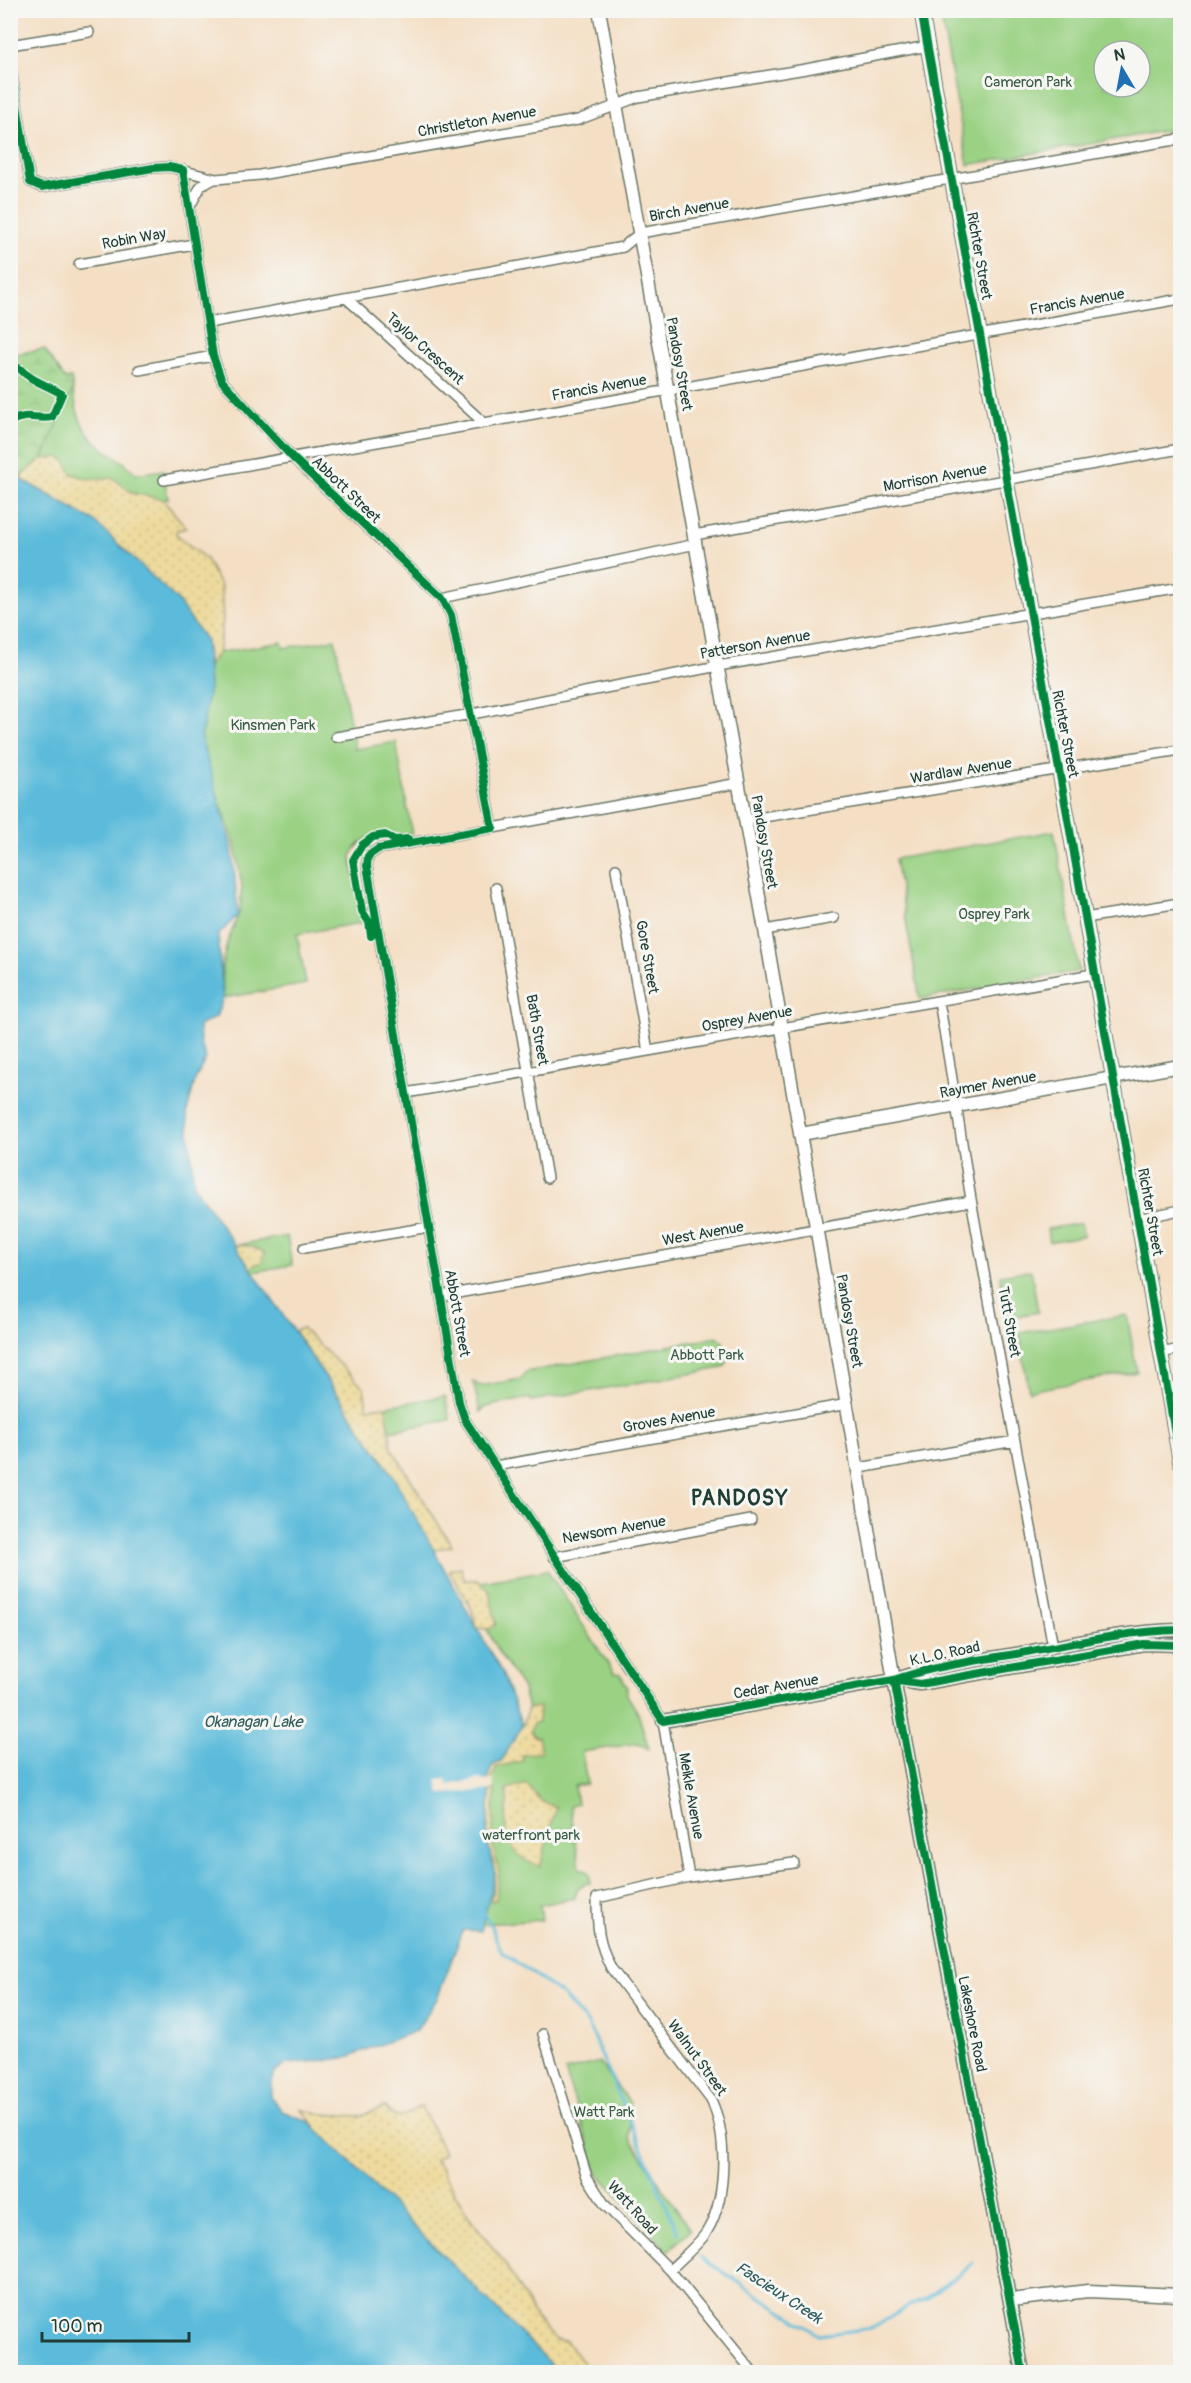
<svg xmlns="http://www.w3.org/2000/svg" width="1191" height="2383" font-family="Pangolin,sans-serif">
	<style>
		.green { fill: #9ad183; stroke: #5c875c; stroke-width: 1.5; fill-rule: evenodd }
		.wetland { fill: url(#wetland-marsh); stroke: #5c875c; stroke-width: 1.5 }
		.sand { fill: url(#sand-dots); stroke: #868c69; stroke-width: 1.5 }
		.water { fill: #5cbbda; stroke: #3e7c87; stroke-width: 1.5 }
		.pier { fill: #f4dfc4 }
		.lines { fill: none; stroke-linecap: round; stroke-linejoin: round }
		.stream { stroke: #5cbbda; stroke-width: 3 }
		.minor-casing { stroke: #6a7666; stroke-width: 12 }
		.tertiary-casing { stroke: #6a7666; stroke-width: 15 }
		.secondary-casing { stroke: #6a7666; stroke-width: 16 }
		.minor { stroke: #fff; stroke-width: 9 }
		.tertiary { stroke: #fff; stroke-width: 12 }
		.secondary { stroke: #fff; stroke-width: 14 }
		.cycleway-casing { stroke: #f6f6f2; stroke-width: 11 }
		.cycleway { stroke: #00873e; stroke-width: 8 }
		.labels { text-anchor: middle; dominant-baseline: central; stroke-width: 6; stroke-linejoin: round; paint-order: stroke }
		.park-label { font-size: 15px; fill: #385b44; stroke: #f6f6f2 }
		.street-label { font-size: 15px; fill: #1f3d34; stroke: #f6f6f2 }
		.water-label { font-size: 16px; font-style: italic; fill: #2e5c5e; stroke: #f6f6f2 }
		.district-label { font-size: 21px; font-weight: bold; letter-spacing: 1.5px; fill: #1f3d34; stroke: #f6f6f2 }
	</style>
	<defs>
		<pattern id="wetland-marsh" width="20" height="14" patternUnits="userSpaceOnUse" patternTransform="scale(1.5)"><rect width="20" height="14" fill="#9ad183"/><path d="M1 5h8M5 5V1M11 12h8M15 12V8" fill="none" stroke="#84b472"/></pattern>
		<pattern id="sand-dots" width="8" height="8" patternUnits="userSpaceOnUse" patternTransform="scale(1.5)"><rect width="8" height="8" fill="#eeda9e"/><path d="M2 2h.1M6 6h.1" fill="none" stroke="#ccbc89" stroke-width="1.8" stroke-linecap="round"/></pattern>
	</defs>
	<rect width="100%" height="100%" fill="#f6f6f2"/>
	<filter id="ink" filterUnits="userSpaceOnUse"><feTurbulence type="fractalNoise" baseFrequency=".0167" numOctaves="2"/><feDisplacementMap in="SourceGraphic" scale="12" xChannelSelector="R" yChannelSelector="G"/><feConvolveMatrix kernelMatrix="1 2 1 2 8 2 1 2 1" color-interpolation-filters="sRGB"/></filter>
	<filter id="wash" filterUnits="userSpaceOnUse"><feTurbulence type="fractalNoise" baseFrequency=".008" numOctaves="4" result="noise"/><feDisplacementMap in="SourceGraphic" scale="24" xChannelSelector="R" yChannelSelector="G"/><feGaussianBlur stdDeviation="1.35" result="paint"/><feColorMatrix in="noise" values="0 0 0 0 0 0 0 0 0 0 0 0 0 0 0 0 0 1.4 0 .05"/><feComposite in="paint" operator="in"/></filter>
	<g filter="url(#wash)">
		<rect width="100%" height="100%" fill="#f4dfc4"/>
		<path class="green" d="M940 11H1180V128L968 165ZM1104 51H1140V87H1104Z
			M44 349 65 379 71 378C76 408 77 429 103 448 115 457 127 462 136 474L163 470 168 499 121 507 77 476 42 459 34 463 11 355Z
			M335 639 355 749 396 742 412 834C386 837 366 827 351 856L362 918 366 922 297 934 306 984 223 998 222 966 227 943 240 911 242 886 234 841 195 737 199 656 282 642 283 648Z
			M1054 831 1079 971 920 999 895 859Z
			M1081 1223 1083 1236 1049 1242 1047 1229Z
			M287 1236 292 1265 254 1272 232 1246Z
			M1031 1270 1038 1312 1007 1318 1000 1275Z
			M1127 1315 1137 1372 1029 1391 1019 1333Z
			M717 1337 723 1341 727 1363 723 1368 531 1401 530 1398 485 1407 480 1412 473 1381 480 1386 521 1379 526 1372Z
			M445 1396 450 1420 378 1433 375 1408Z
			M547 1570 614 1673 620 1674 627 1686V1695L638 1713 649 1749 638 1743 582 1752 587 1784 574 1786 577 1804 570 1806 580 1868C589 1870 591 1874 590 1883 581 1883 576 1890 575 1898L540 1905 542 1920 482 1924 495 1874 487 1838V1781L522 1726 528 1709 523 1689 497 1650 487 1629 471 1584Z
			M599 2062 630 2103V2138L690 2230 668 2251 597 2172 565 2071Z"/>
		<path class="wetland" d="M44 349 65 379 71 378 73 390 42 459 11 483V355Z"/>
		<path class="sand" d="M59 457 65 461 72 474 89 479 113 478 132 493 162 499 187 528 177 530 176 534 206 559 221 587 223 620 218 653 209 665 206 641 175 599 94 521 19 478 42 459Z
			M240 1245 253 1247 265 1253 262 1262 253 1266 249 1273 232 1246Z
			M302 1328 364 1388 367 1408 386 1406 392 1449 452 1546 433 1550 390 1471 294 1331Z
			M461 1567 464 1580H477L489 1590 496 1624 490 1629 477 1628 471 1607 449 1570Z
			M539 1707 538 1723 533 1724 530 1731 535 1737H538L541 1752 522 1755 523 1761 497 1767 491 1780 487 1781 492 1766 502 1760 522 1726 528 1709Z
			M527 1784 539 1800 556 1807 540 1867C517 1859 503 1843 506 1818 507 1807 509 1799 506 1789Z
			M495 1790 492 1840 499 1872 496 1900 491 1901 495 1874 487 1838 490 1791Z
			M421 2106 444 2153 435 2159 467 2214 504 2262 538 2321 556 2340 566 2341 591 2372H559L322 2135 301 2109 319 2114 359 2116 385 2107C399 2127 406 2113 421 2106Z"/>
		<path class="water" d="M19 478 94 521 177 600 206 641 209 687 201 738 232 847 238 915 218 935 223 998 216 1017 199 1026 200 1043 206 1058 195 1080 187 1112 194 1186 390 1471 503 1675 522 1726 502 1760 492 1766 487 1780H491L487 1838 495 1874 481 1931 463 1930 437 1999 416 2031 344 2058 287 2064 273 2074 271 2097 282 2111 310 2122 559 2372H11L10 483Z"/>
		<path class="pier" d="M447 1779 448 1785 480 1779 484 1781 494 1779 493 1790 440 1794 437 1780Z"/>
		<g class="lines">
			<path class="stream" d="M485 1913 502 1952 561 1994 588 2024 678 2233
				M700 2257 819 2335 873 2328 912 2304 926 2299 973 2263"/>
		</g>
	</g>
	<g filter="url(#ink)">
		<g class="lines">
			<defs>
				<path id="minor" d="M10 45 89 32
					M10 64 30 182 42 187 153 168 169 167 216 179 260 175 578 120 638 97 806 69 928 46
					M183 170 213 356 222 381 292 457 442 598 451 615 493 828
					M189 208 201 186 214 179
					M79 264 194 244
					M346 298 484 423
					M208 323 623 247 640 233 1180 139
					M139 370 213 356
					M164 480 1180 299
					M694 535 1180 449
					M442 598 696 544
					M336 737 472 714 718 666 1180 588
					M745 820 1180 750
					M616 869 648 1051
					M496 888 547 1178
					M1085 918 1180 903
					M765 930 834 918
					M939 1002C951 1067 960 1133 971 1199 997 1349 1026 1498 1053 1647
					M406 1093 1093 974
					M1138 1219 1180 1210
					M304 1248 429 1227
					M441 1296 971 1201
					M1161 1353 1180 1349
					M495 1466 848 1404
					M859 1468 1015 1441
					M554 1557 751 1520
					M689 1877 663 1721 465 1420 459 1402 367 866 368 856 378 849 739 783
					M543 2034 587 2177 605 2205 670 2270 753 2372
					M670 2270C681 2259 693 2249 703 2237 728 2204 728 2136 711 2100L611 1968C598 1942 597 1926 597 1898L689 1877 794 1863"/>
				<path id="tertiary" d="M599 10 765 930 894 1680 1023 2372
					M801 1134 1180 1066
					M896 1680 920 1684 1144 1644 1180 1645
					M663 1721 894 1680C933 1666 975 1661 1016 1654 1070 1644 1125 1631 1180 1630
					M1011 2300 1088 2291 1180 2295"/>
				<path id="secondary" d="M921 10 1068 819 1180 1462"/>
			</defs>
			<use href="#minor" class="minor-casing"/>
			<use href="#tertiary" class="tertiary-casing"/>
			<use href="#secondary" class="secondary-casing"/>
			<use href="#minor" class="minor"/>
			<use href="#tertiary" class="tertiary"/>
			<use href="#secondary" class="secondary"/>
			<defs>
				<path id="cycleway" d="M921 10 1068 819 1180 1462
					M10 64 30 182 42 187 153 168 169 167 183 170 213 356 222 381 292 457 442 598 451 615 493 828 378 849 368 856 367 866 459 1402 465 1420 663 1721 894 1680C933 1666 975 1661 1016 1654 1070 1644 1125 1631 1180 1630
					M10 422C27 412 35 420 52 417L62 394C47 385 31 381 19 368
					M371 936 369 922 362 911 353 860 362 845 373 837 385 835 395 840 408 839
					M894 1680 1023 2372
					M897 1681 920 1684 1144 1644 1180 1645"/>
			</defs>
			<use href="#cycleway" class="cycleway-casing"/>
			<use href="#cycleway" class="cycleway"/>
		</g>
	</g>
	<g class="labels">
		<g class="park-label">
			<text x="1028" y="82">Cameron Park</text>
			<text x="273" y="725">Kinsmen Park</text>
			<text x="994" y="914">Osprey Park</text>
			<text x="707" y="1355">Abbott Park</text>
			<text x="531" y="1835">waterfront park</text>
			<text x="604" y="2112">Watt Park</text>
		</g>
		<g class="street-label">
			<text transform="translate(477 122) rotate(-10)">Christleton Avenue</text>
			<text transform="translate(689 210) rotate(-10)">Birch Avenue</text>
			<text transform="translate(134 239) rotate(-10)">Robin Way</text>
			<text transform="translate(979 256) rotate(80)">Richter Street</text>
			<text transform="translate(1077 302) rotate(-10)">Francis Avenue</text>
			<text transform="translate(425 349) rotate(42)">Taylor Crescent</text>
			<text transform="translate(679 364) rotate(80)">Pandosy Street</text>
			<text transform="translate(599 388) rotate(-10)">Francis Avenue</text>
			<text transform="translate(935 478) rotate(-10)">Morrison Avenue</text>
			<text transform="translate(346 490) rotate(44)">Abbott Street</text>
			<text transform="translate(755 645) rotate(-10)">Patterson Avenue</text>
			<text transform="translate(1065 734) rotate(79)">Richter Street</text>
			<text transform="translate(961 771) rotate(-9)">Wardlaw Avenue</text>
			<text transform="translate(764 842) rotate(80)">Pandosy Street</text>
			<text transform="translate(647 957) rotate(80)">Gore Street</text>
			<text transform="translate(747 1019) rotate(-10)">Osprey Avenue</text>
			<text transform="translate(537 1030) rotate(80)">Bath Street</text>
			<text transform="translate(988 1085) rotate(-10)">Raymer Avenue</text>
			<text transform="translate(1150 1212) rotate(80)">Richter Street</text>
			<text transform="translate(703 1234) rotate(-10)">West Avenue</text>
			<text transform="translate(457 1313) rotate(80)">Abbott Street</text>
			<text transform="translate(849 1321) rotate(80)">Pandosy Street</text>
			<text transform="translate(1009 1322) rotate(80)">Tutt Street</text>
			<text transform="translate(669 1420) rotate(-10)">Groves Avenue</text>
			<text transform="translate(614 1530) rotate(-10)">Newsom Avenue</text>
			<text transform="translate(945 1654) rotate(-12)">K.L.O. Road</text>
			<text transform="translate(776 1687) rotate(-10)">Cedar Avenue</text>
			<text transform="translate(691 1796) rotate(80)">Meikle Avenue</text>
			<text transform="translate(972 2024) rotate(79)">Lakeshore Road</text>
			<text transform="translate(697 2058) rotate(54)">Walnut Street</text>
			<text transform="translate(632 2208) rotate(48)">Watt Road</text>
		</g>
		<g class="water-label">
			<text x="253" y="1722">Okanagan Lake</text>
			<text transform="translate(779 2293) rotate(33)">Fascieux Creek</text>
		</g>
		<g class="district-label">
			<text x="740" y="1498">PANDOSY</text>
		</g>
	</g>
	<rect width="1191" height="2383" fill="none" stroke="#f6f6f2" stroke-width="36"/>
	<g transform="translate(1122 69) rotate(350)"><circle r="28" fill="#f6f6f2" stroke="#a0aca6" stroke-width="1.5"/>
	<path d="M0-4.5L10 22L0 15L-10 22Z" fill="#1f6fb2"/>
	<text y="-9" font-size="16" font-weight="bold" text-anchor="middle" fill="#1f3d34">N</text>
	</g>
	<path d="M42 2332v9h147v-9" fill="none" stroke="#1f3d34" stroke-width="3"/>
	<text x="51" y="2332" font-size="18" fill="#1f3d34" stroke="#f6f6f2" stroke-width="4.5" paint-order="stroke">100 m</text>
</svg>
